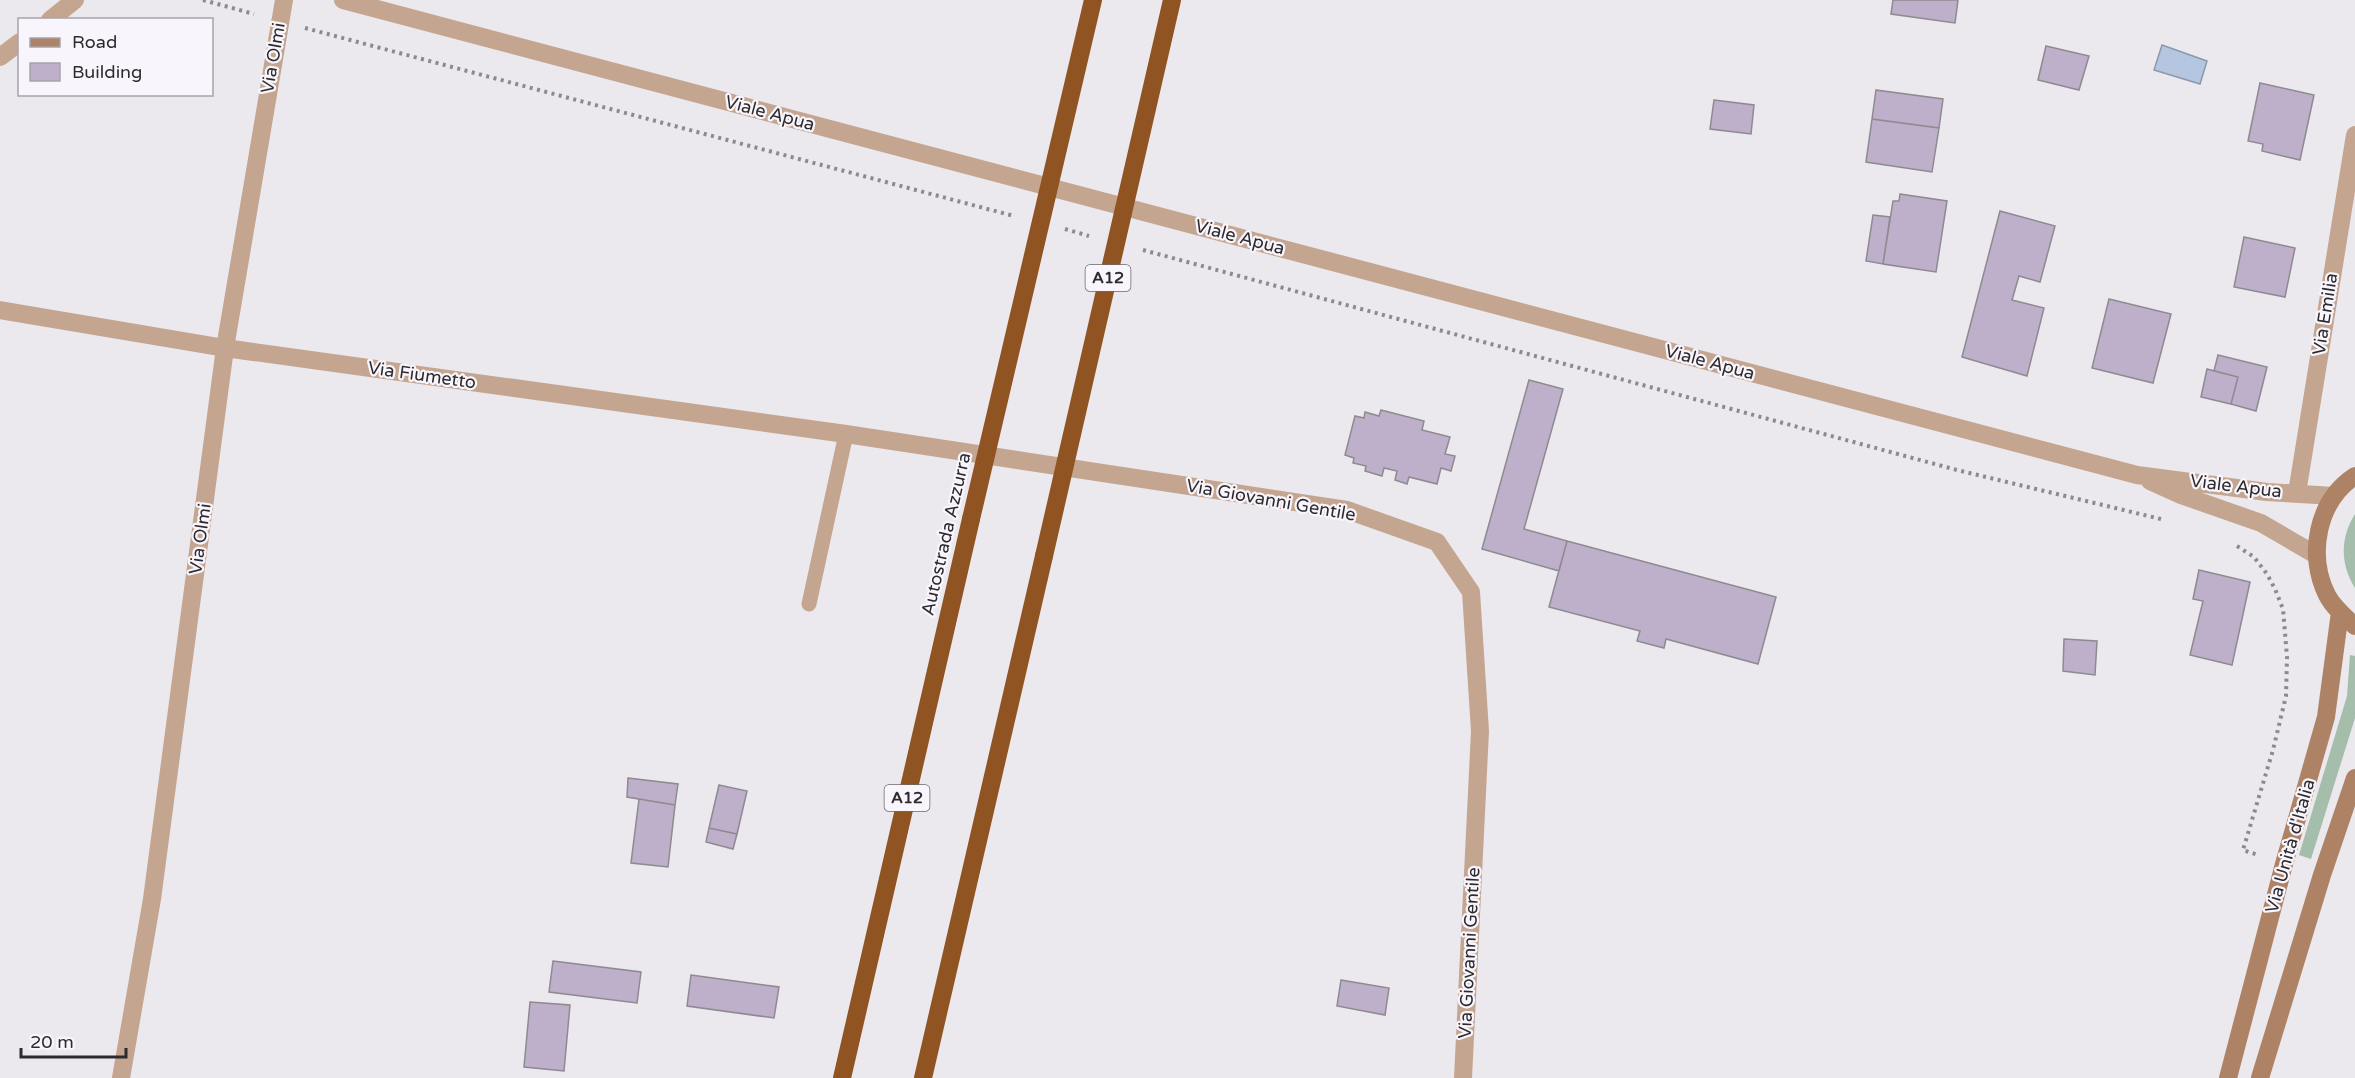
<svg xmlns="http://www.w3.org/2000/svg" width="2355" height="1078" font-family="'Varela Round',sans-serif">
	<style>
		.green { fill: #a5bdab }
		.water { fill: #b4c6e0; stroke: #8c98ab; stroke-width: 1.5 }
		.building { fill: #beafca; stroke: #8d8a90; stroke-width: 1.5 }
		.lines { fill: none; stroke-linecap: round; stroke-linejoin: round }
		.path { stroke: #8d8a8f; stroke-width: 4; stroke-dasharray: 3 4.5; stroke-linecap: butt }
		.service { stroke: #c3a590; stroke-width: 15 }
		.minor { stroke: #c3a590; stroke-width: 18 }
		.tertiary { stroke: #c3a590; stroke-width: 18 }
		.secondary { stroke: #ae8264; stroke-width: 18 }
		.motorway { stroke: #905423; stroke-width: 18 }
		.motorway-bridge { stroke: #905423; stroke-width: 18 }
		.labels { text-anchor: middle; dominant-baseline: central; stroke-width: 4.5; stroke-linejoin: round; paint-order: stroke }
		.shield { fill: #f9f5fc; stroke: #6a686c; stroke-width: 1.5 }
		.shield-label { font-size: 16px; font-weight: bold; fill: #2d2b2e }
		.street-label { font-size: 18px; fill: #2d2b2e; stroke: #f9f5fc }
	</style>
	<rect width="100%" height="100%" fill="#ebe8ee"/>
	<path class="green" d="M2355 514V588C2340 564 2340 538 2355 514Z
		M2350 655 2355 656V718L2311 859 2299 855 2347 696Z"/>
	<path class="water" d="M2162 45 2207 61 2200 84 2154 70Z"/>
	<path class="building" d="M1893 0H1958L1955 23 1891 14Z
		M2046 46 2089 56 2079 90 2038 80Z
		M2260 83 2314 95 2300 160 2262 151 2263 144 2248 141Z
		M1876 90 1943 99 1939 128 1872 119Z
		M1714 100 1754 105 1751 134 1710 129Z
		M1872 119 1939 128 1932 172 1866 162Z
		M1900 194 1947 201 1936 272 1883 264 1893 201H1899Z
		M2000 211 2055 226 2040 282 2019 276 2012 300 2044 308 2027 376 1962 357Z
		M1873 215 1890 217 1883 264 1866 261Z
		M2244 237 2295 248 2285 297 2234 287Z
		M2109 299 2171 314 2153 383 2092 368Z
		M2218 355 2267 367 2256 411 2231 404 2238 377 2214 371Z
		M2207 369 2238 377 2231 404 2201 397Z
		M1529 380 1563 389 1524 529 1567 541 1559 571 1482 549Z
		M1381 410 1424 421 1422 430 1450 437 1445 454 1455 456 1451 471 1441 468 1437 484 1409 477 1407 484 1395 480 1397 471 1384 468 1382 476 1365 471 1366 466 1353 463 1354 458 1345 455 1355 416 1364 418 1365 412 1379 416Z
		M1567 541 1776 597 1758 664 1666 639 1664 648 1637 641 1640 631 1549 607Z
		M2199 570 2250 582 2232 665 2190 655 2203 601 2193 599Z
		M2064 639 2097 641 2095 675 2063 671Z
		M628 778 678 784 675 805 627 797Z
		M719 785 747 791 737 834 709 828Z
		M639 799 675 805 668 867 631 863Z
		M709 828 737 834 733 849 706 842Z
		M553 961 641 972 637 1003 549 992Z
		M691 975 779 987 774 1018 687 1006Z
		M1341 980 1389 988 1385 1015 1337 1006Z
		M530 1002 570 1005 564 1071 524 1067Z"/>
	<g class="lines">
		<path class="path" d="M203 0 254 14
			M305 28 1014 216
			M1065 229 1089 236
			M1143 250 1957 470 2165 520
			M2237 546 2254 557 2267 574 2275 589 2283 609 2287 657 2286 696 2273 750 2243 850 2258 855"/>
		<path class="service" d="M809 604 846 434"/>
		<path class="minor" d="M50 20 75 0
			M0 57 20 42
			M0 310 225 348 846 434 1347 510 1437 542 1471 592 1480 731 1463 1078
			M2297 493 2355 135
			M121 1078 152 899 225 348 284 0"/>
		<path class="tertiary" d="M343 0 2137 475 2267 492 2334 496
			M2150 481 2181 495 2261 523 2316 555"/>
		<path class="secondary" d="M2355 476C2317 501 2307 555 2327 595 2333 607 2345 617 2355 626
			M2228 1078 2284 864 2326 717 2340 612
			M2260 1078 2322 875 2355 778"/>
		<path class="motorway" d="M842 1078 971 519
			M923 1078 1044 556"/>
		<path class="motorway-bridge" d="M971 519 1093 0
			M1044 556 1172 0"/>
	</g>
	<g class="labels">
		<g class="shield">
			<rect x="1085.5" y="265" width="45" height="26" rx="4.5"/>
			<rect x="884.5" y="785" width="45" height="26" rx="4.5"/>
		</g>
		<g class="shield-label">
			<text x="1108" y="278">A12</text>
			<text x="907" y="798">A12</text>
		</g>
		<g class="street-label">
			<text transform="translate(273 58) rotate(-80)">Via Olmi</text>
			<text transform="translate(770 113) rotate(15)">Viale Apua</text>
			<text transform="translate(1240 237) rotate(15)">Viale Apua</text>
			<text transform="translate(2325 314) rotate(-81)">Via Emilia</text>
			<text transform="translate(1710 362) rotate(15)">Viale Apua</text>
			<text transform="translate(422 375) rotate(8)">Via Fiumetto</text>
			<text transform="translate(2236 486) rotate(7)">Viale Apua</text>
			<text transform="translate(1271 500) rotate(10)">Via Giovanni Gentile</text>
			<text transform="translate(946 534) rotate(-77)">Autostrada Azzurra</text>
			<text transform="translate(200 539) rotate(-82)">Via Olmi</text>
			<text transform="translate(2290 846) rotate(-74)">Via Unità d'Italia</text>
			<text transform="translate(1469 953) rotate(-87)">Via Giovanni Gentile</text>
		</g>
	</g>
	<rect x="18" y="18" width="195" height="78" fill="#f9f5fc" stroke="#a7a4aa" stroke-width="1.5"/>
	<rect x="30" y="38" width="30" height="9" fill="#ae8264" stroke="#a7a4aa" stroke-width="1.5"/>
	<text x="72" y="48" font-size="18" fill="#2d2b2e">Road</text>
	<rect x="30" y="63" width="30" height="18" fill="#beafca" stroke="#a7a4aa" stroke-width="1.5"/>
	<text x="72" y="78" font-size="18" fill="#2d2b2e">Building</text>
	<path d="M21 1048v9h105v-9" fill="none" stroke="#2d2b2e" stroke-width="3"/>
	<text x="30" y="1048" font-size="18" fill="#2d2b2e" stroke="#f9f5fc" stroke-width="4.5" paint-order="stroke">20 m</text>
</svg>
